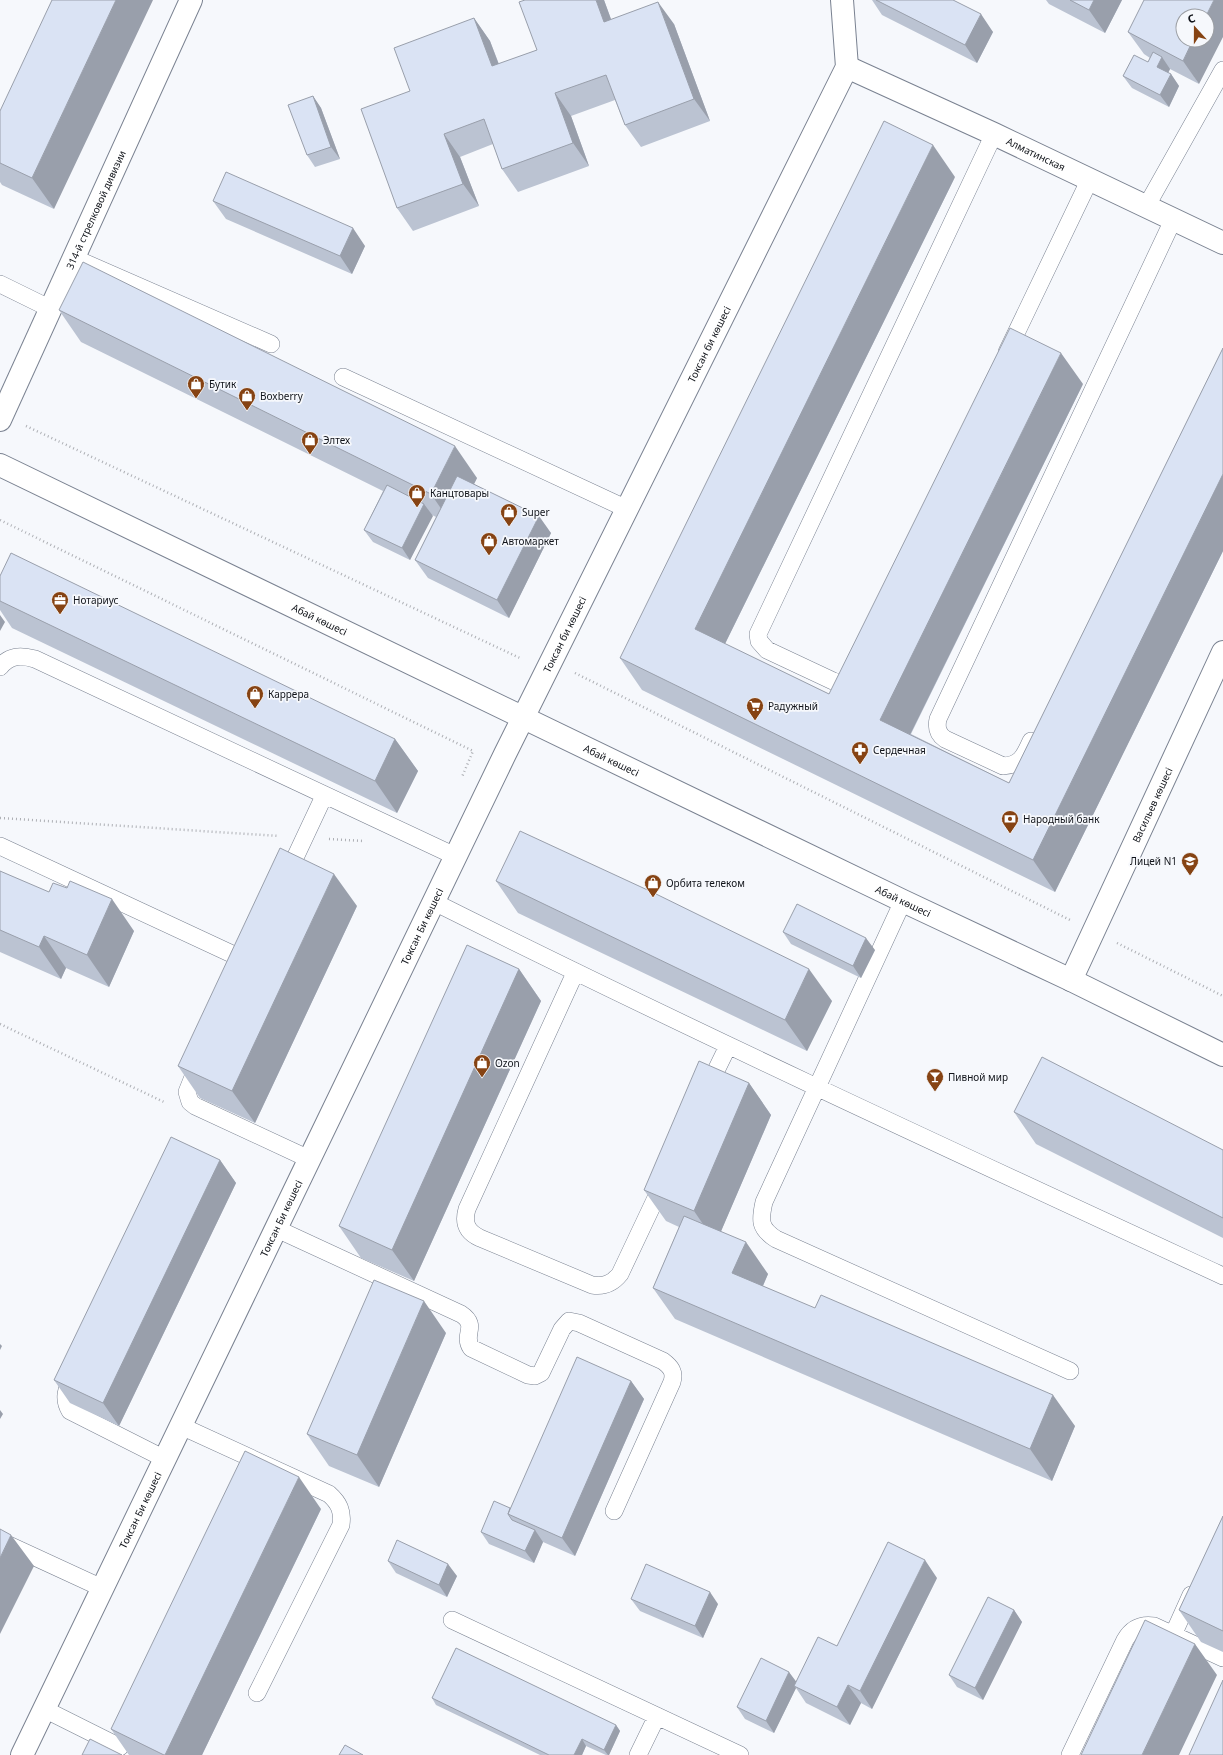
<svg xmlns="http://www.w3.org/2000/svg" width="1223" height="1755" font-family="'Noto Sans',sans-serif">
	<style>
		.lines { fill: none; stroke-linecap: round; stroke-linejoin: round }
		.lane-casing { stroke: #7a8291; stroke-width: 18 }
		.street-casing { stroke: #7a8291; stroke-width: 24 }
		.secondary-casing { stroke: #7a8291; stroke-width: 24 }
		.path { stroke: #adafb4; stroke-width: 2.5; stroke-dasharray: 1 3; stroke-linecap: butt }
		.lane { stroke: #fff; stroke-width: 17 }
		.street { stroke: #fff; stroke-width: 22 }
		.secondary { stroke: #fff; stroke-width: 22 }
		.wall { fill: #bbc3d2 }
		.shaded-wall { fill: #999fab }
		.building { fill: #dae3f4; stroke: #999fab }
		.labels { text-anchor: middle; dominant-baseline: central; stroke-width: 3.5; stroke-linejoin: round; paint-order: stroke }
		.street-label { font-size: 10px; fill: #11141a; stroke: #f6f8fc }
		.poi-label { font-size: 10px; fill: #11141a; stroke: #f6f8fc; text-anchor: start }
	</style>
	<rect width="100%" height="100%" fill="#f6f8fc"/>
	<g class="lines">
		<defs>
			<path id="lane" d="M1146 207 1223 70
				M74 258 271 344
				M0 284 51 309
				M1007 352 1089 181
				M343 377 627 509
				M0 667C10 655 21 655 35 659L455 856
				M853 673C848 682 843 684 833 681L767 650 759 641 758 634 994 134
				M1031 741C1024 756 1021 765 1003 766L945 739C938 734 936 728 938 719L1173 220
				M0 846 247 961 245 964
				M286 877 324 796
				M903 901 764 1202C760 1220 759 1228 776 1239L1070 1371
				M434 902C694 1032 959 1154 1223 1276
				M575 973 467 1209C463 1223 467 1232 480 1238L592 1285C604 1287 612 1284 620 1274L663 1183
				M199 1062 187 1092 190 1102 195 1106 309 1159
				M707 1089 728 1046
				M277 1229 461 1314C479 1326 462 1334 471 1348L528 1375 535 1376 541 1373 562 1329 569 1321 579 1323 663 1361C671 1367 675 1372 672 1382L614 1511
				M73 1375C67 1388 62 1398 70 1411L165 1459
				M181 1426 329 1494C339 1503 343 1511 341 1525L257 1693
				M0 1541 102 1588
				M452 1620 740 1755
				M1173 1635 1191 1595
				M44 1709 120 1747
				M638 1755 657 1716
				M1070 1755 1125 1640C1132 1628 1141 1624 1154 1626L1223 1658"/>
			<g id="street">
				<path id="s1" d="M847 67 994 134 1223 243"/>
				<path id="s2" d="M0 420 191 0"/>
				<path id="s3" d="M1071 980 1223 652"/>
				<path id="s4" d="M22 1755 505 754 847 67 842 0"/>
			</g>
			<g id="secondary">
				<path id="s5" d="M0 465 903 901 1071 980 1223 1055"/>
			</g>
		</defs>
		<use href="#lane" class="lane-casing"/>
		<use href="#street" class="street-casing"/>
		<use href="#secondary" class="secondary-casing"/>
		<path class="path" d="M26 426 522 659
			M0 520 473 751 462 777
			M575 673 1070 920
			M0 818 279 836
			M329 839 364 841
			M1117 943 1223 996
			M0 1024 164 1102"/>
		<use href="#lane" class="lane"/>
		<use href="#street" class="street"/>
		<use href="#secondary" class="secondary"/>
	</g>
	<path class="wall" d="M604 0 611 19 674 24 710 121 641 147 625 125 615 100 571 116 589 166 518 192 502 169 493 144 460 157 479 206 413 231 397 208 410 91 474 18 490 41 499 64 537 50Z
		M872 0H953L993 32 977 63 882 15Z
		M1046 0H1122L1105 33 1049 4Z
		M1145 0 1199 84 1170 69 1168 73 1171 74 1179 86 1169 107 1132 88 1123 76 1148 62 1150 58 1144 54 1128 32Z
		M313 96 321 108 340 159 315 167 307 155Z
		M0 111 54 209 2 185 0 182Z
		M955 177 725 644 829 694 1083 384 911 734 1009 783 1223 348V551L1055 892 642 690 620 658Z
		M213 201 365 246 352 274 226 219Z
		M59 310 477 478 474 484 551 533 509 618 428 578 415 560 436 517 432 515 410 560 373 542 364 530 383 491 81 342Z
		M0 576 395 739 418 771 397 813 12 628 0 610Z
		M0 871 134 931 109 987 66 968 61 979 0 952Z
		M496 881 832 1001 807 1051 518 913Z
		M357 906 255 1123 200 1098 178 1066Z
		M783 932 875 950 861 978 791 944Z
		M519 969 541 1001 414 1281 361 1258 339 1226Z
		M749 1083 771 1115 721 1231 768 1274 763 1286 1075 1426 1052 1481 675 1319 653 1288 679 1227 666 1221 644 1190Z
		M1014 1112 1223 1150V1238L1036 1144Z
		M220 1160 236 1183 119 1426 70 1403 54 1380Z
		M446 1333 379 1487 329 1466 307 1434Z
		M631 1381 644 1399 575 1556 543 1542 534 1563 489 1544 481 1532 510 1508Z
		M321 1509 202 1755H129L111 1729Z
		M1223 1516V1652L1201 1642 1179 1610Z
		M388 1561 457 1576 447 1597 396 1573Z
		M937 1578 872 1709 861 1703 850 1725 806 1703 796 1688 774 1733 745 1719 737 1707 796 1681 837 1646Z
		M631 1599 718 1604 703 1638 640 1611Z
		M1014 1610 1022 1622 983 1700 957 1687 949 1675Z
		M432 1698 616 1725 620 1731 609 1755H606L586 1746 582 1755H540L436 1705Z"/>
	<path class="shaded-wall" d="M116 0H153L54 209 32 178Z
		M596 0H604L620 44 604 22Z
		M1094 0H1122L1105 33 1089 10Z
		M1214 0H1223V37L1199 84 1183 61 1193 40H1207V16H1206Z
		M658 2 674 24 710 121 694 99Z
		M981 14 993 32 977 63 965 45Z
		M474 18 490 41 508 89 492 66Z
		M1162 57 1170 69 1165 79 1157 67Z
		M1171 74 1179 86 1169 107 1160 95Z
		M555 93 571 116 589 166 573 143Z
		M313 96 321 108 340 159 331 147Z
		M444 134 460 157 479 206 463 184Z
		M933 145 955 177 717 660 695 629Z
		M353 228 365 246 352 274 340 256Z
		M1061 353 1083 384 902 751 880 720Z
		M455 446 477 478 453 526 431 494Z
		M1223 474V551L1055 892 1033 860Z
		M424 504 433 516 410 560 402 548Z
		M539 516 551 533 509 618 497 600Z
		M0 615 5 622 0 631Z
		M395 739 418 771 397 813 375 781Z
		M334 874 357 906 255 1123 232 1091Z
		M112 899 134 931 109 987 87 955Z
		M44 936 66 968 61 979 39 947Z
		M866 938 875 950 861 978 853 966Z
		M519 969 541 1001 414 1281 392 1250Z
		M809 969 832 1001 807 1051 785 1020Z
		M749 1083 771 1115 716 1243 694 1211Z
		M220 1160 236 1183 119 1426 103 1403Z
		M746 1242 768 1274 755 1304 732 1273Z
		M424 1301 446 1333 379 1487 357 1455Z
		M0 1344 2 1346 0 1350Z
		M631 1381 644 1399 575 1556 562 1538Z
		M1053 1395 1075 1426 1052 1481 1030 1449Z
		M0 1410 3 1414 0 1419Z
		M299 1477 321 1509 202 1755H165Z
		M535 1530 543 1542 534 1563 525 1551Z
		M11 1535 34 1566 0 1634V1558Z
		M925 1560 937 1578 872 1709 860 1691Z
		M448 1564 457 1576 447 1597 439 1585Z
		M710 1592 718 1604 703 1638 695 1626Z
		M1014 1610 1022 1622 983 1700 975 1688Z
		M1195 1644 1217 1675 1179 1755H1142Z
		M789 1672 798 1684 794 1686 796 1688 774 1733 766 1721Z
		M848 1685 861 1703 850 1725 837 1707Z
		M616 1725 620 1731 609 1755H608L604 1750Z
		M582 1739 586 1746 582 1755H574Z"/>
	<path class="building" d="M52 0H116L32 178 0 163V111Z
		M525 0H596L604 22 658 2 694 99 625 125 606 75 555 93 573 143 502 169 484 119 444 134 463 184 397 208 361 109 410 91 394 48 474 18 492 66 537 50 519 2Z
		M876 0H953L981 14 965 45Z
		M1070 0H1094L1089 10Z
		M1144 0H1214L1206 16H1183V40H1193L1183 61 1128 32Z
		M1153 52 1162 57 1157 67 1171 74 1160 95 1123 76 1134 55 1148 62Z
		M313 96 331 147 307 155 288 105Z
		M884 121 933 145 695 629 829 694 1010 328 1061 353 880 720 1009 783 1223 348V474L1033 860 620 658Z
		M226 172 353 228 340 256 213 201Z
		M83 262 455 446 431 494 59 310Z
		M457 476 539 516 497 600 415 560Z
		M387 485 424 504 402 548 364 530Z
		M11 553 395 739 375 781 0 601V576Z
		M520 831 654 893 809 969 785 1020 496 881Z
		M280 848 334 874 232 1091 178 1066Z
		M0 871 49 892 53 883 67 888 70 881 112 899 87 955 44 936 39 947 0 930Z
		M797 904 866 938 853 966 783 932Z
		M467 945 519 969 392 1250 339 1226Z
		M1042 1057 1223 1150V1218L1014 1112Z
		M699 1061 749 1083 694 1211 644 1190Z
		M171 1137 220 1160 103 1403 54 1380Z
		M684 1216 746 1242 732 1273 815 1308 821 1295 1053 1395 1030 1449 653 1288Z
		M374 1280 424 1301 357 1455 307 1434Z
		M577 1357 631 1381 562 1538 508 1514Z
		M245 1451 299 1477 165 1755H164L111 1729Z
		M494 1501 510 1508 508 1514 512 1520 535 1530 525 1551 481 1532Z
		M1223 1516V1631L1179 1610Z
		M0 1529 11 1535 0 1558Z
		M397 1540 448 1564 439 1585 388 1561Z
		M888 1542 925 1560 860 1691 848 1685 837 1707 794 1686 818 1637 837 1646Z
		M646 1564 710 1592 695 1626 631 1599Z
		M988 1597 1014 1610 975 1688 949 1675Z
		M1145 1620 1195 1644 1142 1755H1081Z
		M456 1648 616 1725 604 1750 582 1739 574 1755H549L432 1698Z
		M761 1658 789 1672 766 1721 737 1707Z
		M1223 1680V1755H1189Z
		M90 1739 122 1755H82Z
		M345 1745 363 1755H339Z"/>
	<defs>
		<symbol id="shop-pin" viewBox="-11 -11 22 30"><path d="M0 17L-7.5 6A9.5 9.5 0 1 1 7.5 6Z" fill="#864313" stroke="#f6f8fc"/><path d="M-5-2.5h2.3a2.7 3.5 0 0 1 5.4 0H5L5.5 6h-11ZM-1.5-2.5h3a1.5 2.3 0 0 0-3 0Z" fill="#fff"/></symbol>
		<symbol id="office-pin" viewBox="-11 -11 22 30"><path d="M0 17L-7.5 6A9.5 9.5 0 1 1 7.5 6Z" fill="#864313" stroke="#f6f8fc"/><path d="M-6-3h4V-5.5h4V-3h4V5H-6ZM-1-4.5V-3h2v-1.5ZM-6 0V1H6V0Z" fill="#fff"/></symbol>
		<symbol id="supermarket-pin" viewBox="-11 -11 22 30"><path d="M0 17L-7.5 6A9.5 9.5 0 1 1 7.5 6Z" fill="#864313" stroke="#f6f8fc"/><path d="M-6-5.5h2.5l.6 2H6L4.5 2H-2.5L-4.4-4H-6ZM-1.5 3.2a1.3 1.3 0 1 0 .1 0ZM3 3.2a1.3 1.3 0 1 0 .1 0Z" fill="#fff"/></symbol>
		<symbol id="pharmacy-pin" viewBox="-11 -11 22 30"><path d="M0 17L-7.5 6A9.5 9.5 0 1 1 7.5 6Z" fill="#864313" stroke="#f6f8fc"/><path d="M-2-6h4v4h4v4h-4v4h-4v-4h-4v-4h4Z" fill="#fff"/></symbol>
		<symbol id="bank-pin" viewBox="-11 -11 22 30"><path d="M0 17L-7.5 6A9.5 9.5 0 1 1 7.5 6Z" fill="#864313" stroke="#f6f8fc"/><path d="M-6-4H6V4H-6ZM0-2.3a2.3 2.3 0 1 0 0 4.6a2.3 2.3 0 1 0 0-4.6Z" fill="#fff"/></symbol>
		<symbol id="school-pin" viewBox="-11 -11 22 30"><path d="M0 17L-7.5 6A9.5 9.5 0 1 1 7.5 6Z" fill="#864313" stroke="#f6f8fc"/><path d="M0-5L7-2L0 1L-7-2ZM-4 1L0 2.5L4 1V4Q0 6-4 4Z" fill="#fff"/></symbol>
		<symbol id="bar-pin" viewBox="-11 -11 22 30"><path d="M0 17L-7.5 6A9.5 9.5 0 1 1 7.5 6Z" fill="#864313" stroke="#f6f8fc"/><path d="M-6-5H6L.8 .8V4.5H3.5V6h-7V4.5H-.8V.8Z" fill="#fff"/></symbol>
	</defs>
	<g fill-rule="evenodd">
		<use href="#shop-pin" x="186" y="374" width="20" height="27"/>
		<use href="#shop-pin" x="237" y="386" width="20" height="27"/>
		<use href="#shop-pin" x="300" y="430" width="20" height="27"/>
		<use href="#shop-pin" x="407" y="483" width="20" height="27"/>
		<use href="#shop-pin" x="499" y="502" width="20" height="27"/>
		<use href="#shop-pin" x="479" y="531" width="20" height="27"/>
		<use href="#office-pin" x="50" y="590" width="20" height="27"/>
		<use href="#shop-pin" x="245" y="684" width="20" height="27"/>
		<use href="#supermarket-pin" x="745" y="696" width="20" height="27"/>
		<use href="#pharmacy-pin" x="850" y="740" width="20" height="27"/>
		<use href="#bank-pin" x="1000" y="809" width="20" height="27"/>
		<use href="#school-pin" x="1180" y="851" width="20" height="27"/>
		<use href="#shop-pin" x="643" y="873" width="20" height="27"/>
		<use href="#shop-pin" x="472" y="1053" width="20" height="27"/>
		<use href="#bar-pin" x="925" y="1067" width="20" height="27"/>
	</g>
	<g class="labels">
		<g class="street-label">
			<text stroke="none"><textPath href="#s1" startOffset="208">Алматинская</textPath></text>
			<text stroke="none"><textPath href="#s2" startOffset="231">314-й стрелковой дивизии</textPath></text>
			<text stroke="none"><textPath href="#s4" startOffset="1569">Токсан би көшесі</textPath></text>
			<text stroke="none"><textPath href="#s5" startOffset="355">Абай көшесі</textPath></text>
			<text stroke="none"><textPath href="#s4" startOffset="1245">Токсан би көшесі</textPath></text>
			<text stroke="none"><textPath href="#s5" startOffset="679">Абай көшесі</textPath></text>
			<text stroke="none"><textPath href="#s3" startOffset="193">Васильев көшесі</textPath></text>
			<text stroke="none"><textPath href="#s5" startOffset="1003">Абай көшесі</textPath></text>
			<text stroke="none"><textPath href="#s4" startOffset="920">Токсан Би көшесі</textPath></text>
			<text stroke="none"><textPath href="#s4" startOffset="596">Токсан Би көшесі</textPath></text>
			<text stroke="none"><textPath href="#s4" startOffset="272">Токсан Би көшесі</textPath></text>
		</g>
		<g class="poi-label">
			<text x="209" y="384">Бутик</text>
			<text x="260" y="396">Boxberry</text>
			<text x="323" y="440">Элтех</text>
			<text x="430" y="493">Канцтовары</text>
			<text x="522" y="512">Super</text>
			<text x="502" y="541">Автомаркет</text>
			<text x="73" y="600">Нотариус</text>
			<text x="268" y="694">Каррера</text>
			<text x="768" y="706">Радужный</text>
			<text x="873" y="750">Сердечная</text>
			<text x="1023" y="819">Народный банк</text>
			<text x="1177" y="861" text-anchor="end">Лицей N1</text>
			<text x="666" y="883">Орбита телеком</text>
			<text x="495" y="1063">Ozon</text>
			<text x="948" y="1077">Пивной мир</text>
		</g>
	</g>
	<g transform="translate(1195 28) rotate(339)"><circle r="19" fill="#f6f8fc" stroke="#9a9da2"/>
	<path d="M0-3L7 15L0 10L-7 15Z" fill="#864313"/>
	<text y="-6" font-size="11" font-weight="bold" text-anchor="middle" fill="#11141a">С</text>
	</g>
</svg>
